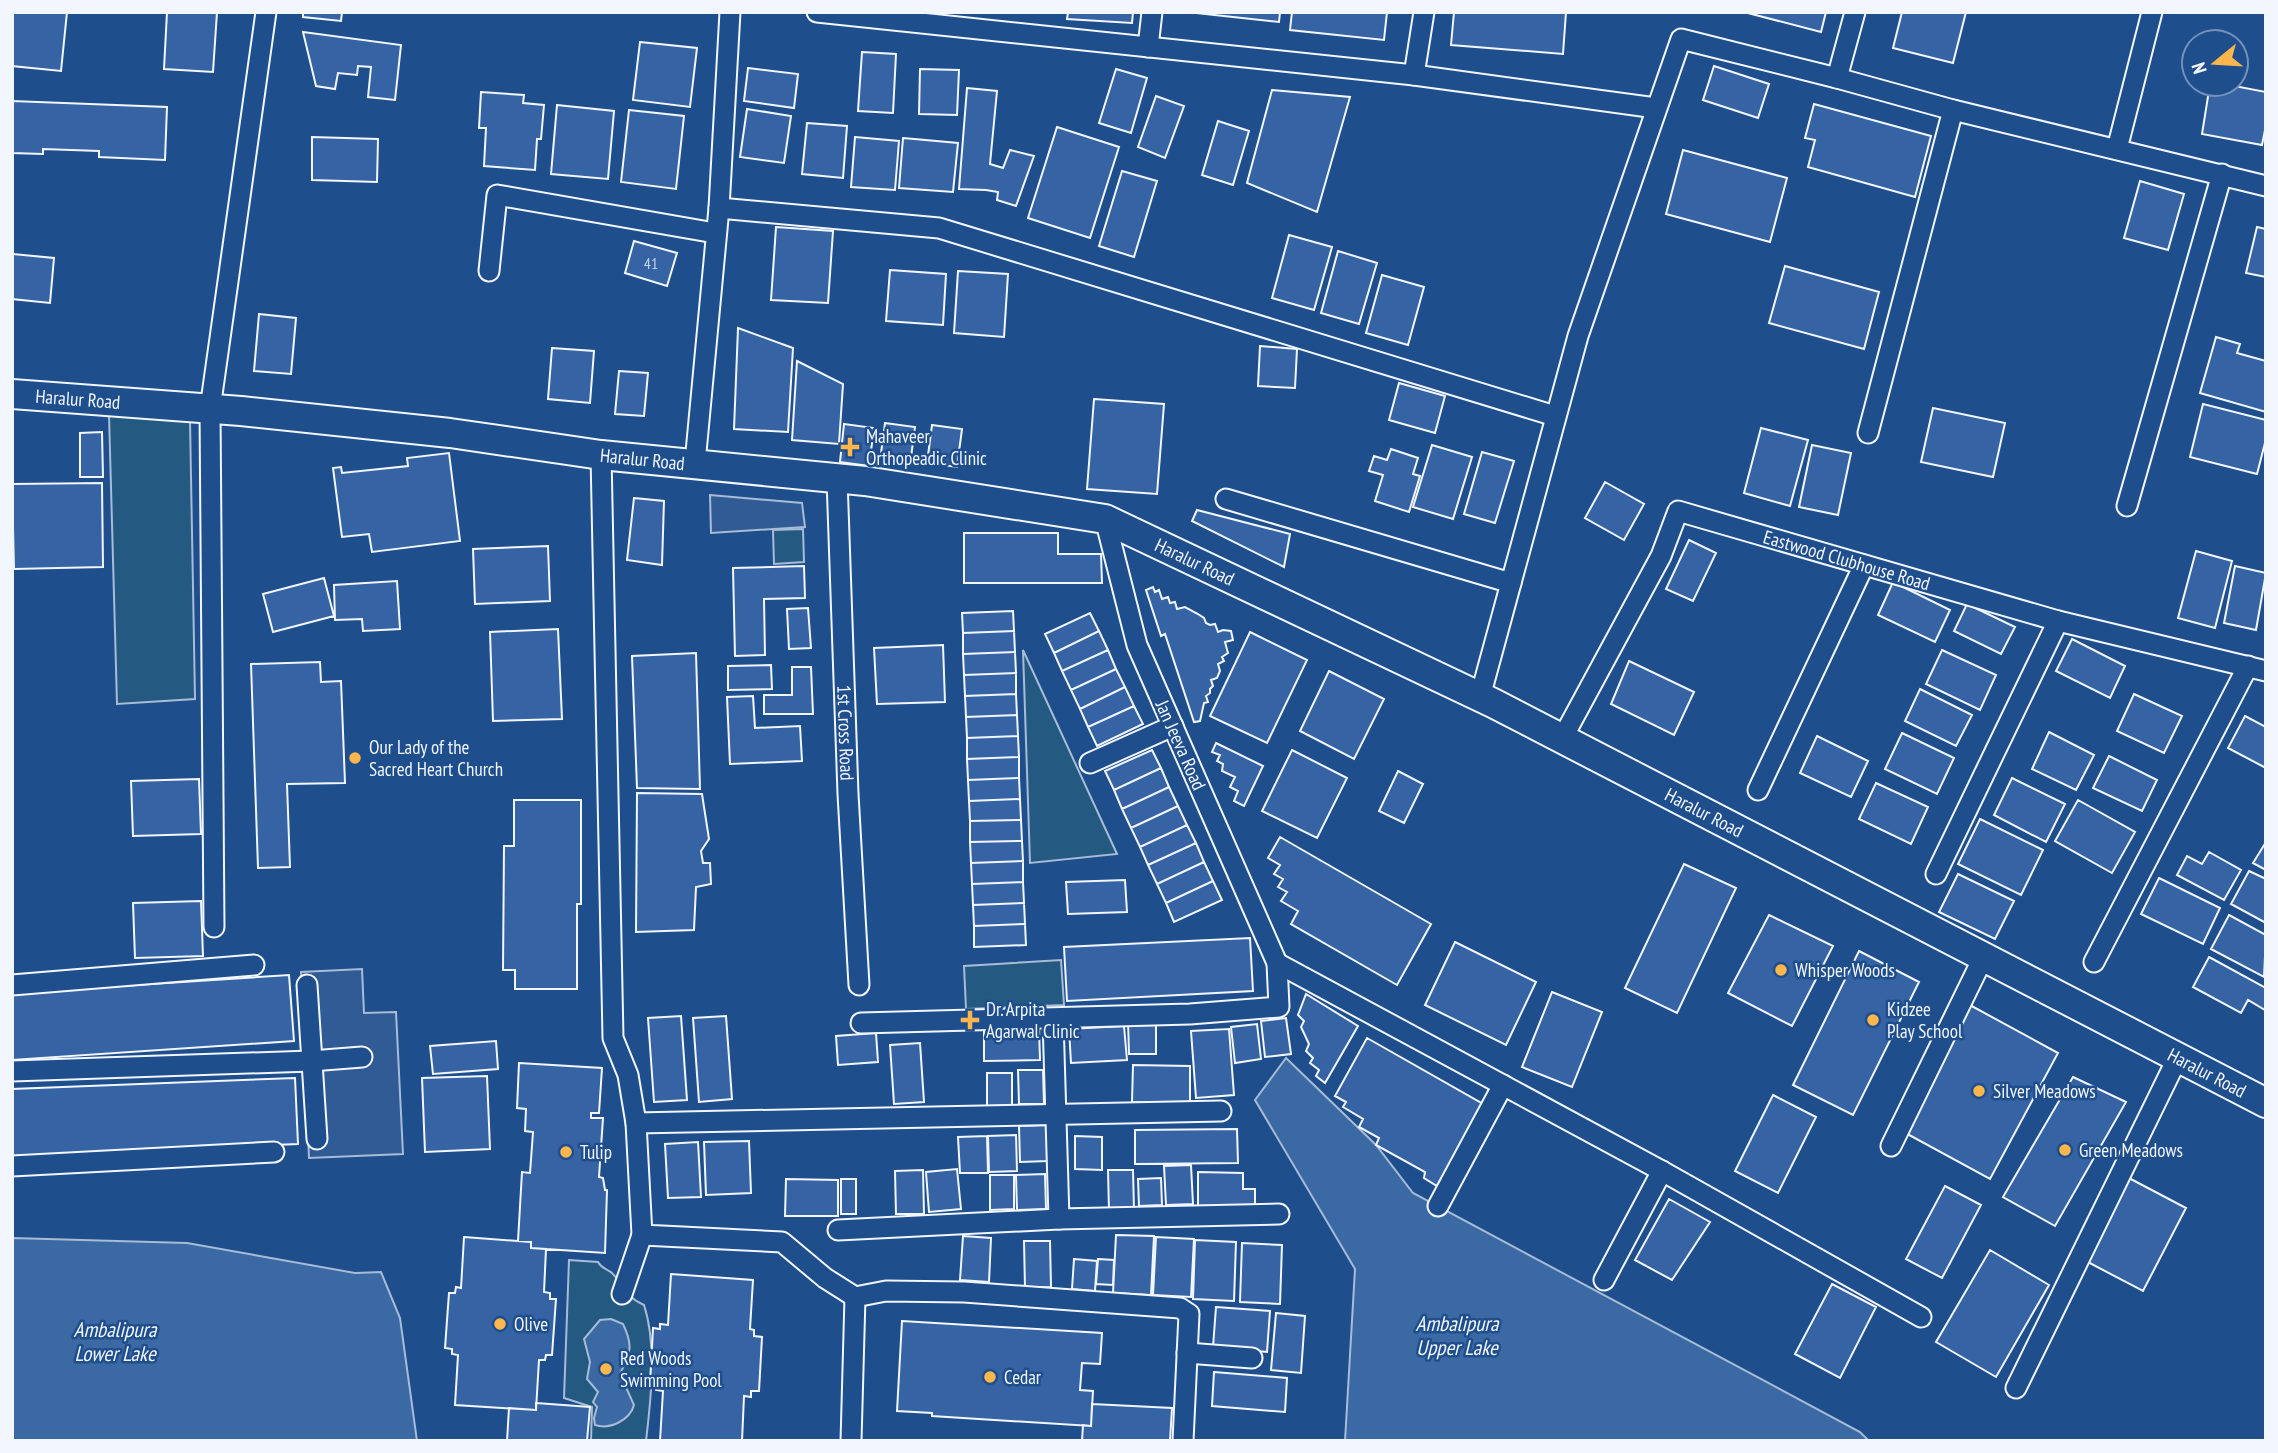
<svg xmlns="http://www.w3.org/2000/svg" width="2278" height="1453" font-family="'PT Sans Narrow',sans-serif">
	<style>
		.green { fill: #245a82; stroke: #a8bbd7; stroke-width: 2 }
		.parking { fill: #305b95; stroke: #a8bbd7; stroke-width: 2 }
		.water { fill: #3b69a3; stroke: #a8bbd7; stroke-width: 2 }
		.building { fill: #3563a3; stroke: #f2f6ff; stroke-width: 2 }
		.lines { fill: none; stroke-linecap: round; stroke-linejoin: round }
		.street-casing { stroke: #f2f6ff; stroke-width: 23 }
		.secondary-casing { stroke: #f2f6ff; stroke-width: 32 }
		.street { stroke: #1f4e8c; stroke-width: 19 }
		.secondary { stroke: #1f4e8c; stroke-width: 28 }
		.poi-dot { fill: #ffb74d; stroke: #1f4e8c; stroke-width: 2.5 }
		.labels { text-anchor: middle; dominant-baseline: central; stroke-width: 5; stroke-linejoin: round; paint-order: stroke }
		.number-label { font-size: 16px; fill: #c3d1e8 }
		.street-label { font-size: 19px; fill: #f2f6ff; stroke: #1f4e8c }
		.poi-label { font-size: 19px; fill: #f2f6ff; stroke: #1f4e8c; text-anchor: start }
		.water-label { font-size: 21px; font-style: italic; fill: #f2f6ff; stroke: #1f4e8c }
	</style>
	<rect width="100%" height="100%" fill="#1f4e8c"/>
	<path class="green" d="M109 415 190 421 195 699 117 704Z
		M803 529 804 562 774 564 773 530Z
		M1023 650 1117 854 1030 863Z
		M1061 960 1064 1005 966 1009 964 966Z
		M569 1260 598 1262C602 1269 606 1268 612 1273 626 1286 622 1295 644 1305 657 1345 651 1399 646 1441H591L592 1407 564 1398Z"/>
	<path class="parking" d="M710 495 802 503 805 527 711 533Z
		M362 969 364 1013 396 1012 403 1154 309 1158 301 972Z"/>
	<path class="water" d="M1286 1058 1376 1145 1413 1193 1860 1432 1869 1441H1345L1355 1269 1255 1100Z
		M12 1238 187 1243 355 1273 381 1272 400 1318 417 1441H12Z
		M611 1319 623 1324C634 1347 630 1353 620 1374L634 1405C630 1420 610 1430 595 1425L594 1418 597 1407 593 1402 598 1392 587 1379 590 1362 584 1339 600 1320Z"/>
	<path class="building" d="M12 12H67L61 71 12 66Z
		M167 12H217L213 72 164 69Z
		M303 12H342L341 21 303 17Z
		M1068 12H1133L1132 23 1067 19Z
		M1187 12H1280L1279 22Z
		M1292 12H1387L1384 40 1290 30Z
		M1454 12H1566L1563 54 1451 45Z
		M1744 12H1826L1821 32Z
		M1902 12H1966L1953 63 1893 48Z
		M303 32 401 45 395 100 368 97 371 67 358 66 357 75 338 73 335 89 316 86Z
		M640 42 697 48 690 107 633 100Z
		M862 52 896 54 893 113 858 111Z
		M1714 66 1769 84 1758 118 1703 100Z
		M748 68 798 74 794 108 744 101Z
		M920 69 959 70 957 115 919 114Z
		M1116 69 1147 78 1131 133 1099 123Z
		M2210 84H2224L2266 92V125L2262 145 2202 134Z
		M967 88 997 91 990 164 1003 168 1010 150 1034 156 1016 206 997 200 998 192 986 190 959 189Z
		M1272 90 1350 97 1317 212 1247 183Z
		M481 92 524 95 523 103 544 105 541 139H537L535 170 484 166 486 128H479Z
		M1156 96 1184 106 1165 158 1138 147Z
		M12 101 167 107 165 160 99 157V151L43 149V154L12 153Z
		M1814 104 1931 136 1915 197 1808 167 1815 140 1805 138Z
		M557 105 614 111 608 179 551 174Z
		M747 109 791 116 784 163 740 157Z
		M629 110 684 116 676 189 621 182Z
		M1218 121 1249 131 1233 185 1202 175Z
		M807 123 847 126 843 178 802 174Z
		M1057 127 1119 147 1090 238 1028 218Z
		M312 137 378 139 377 182 312 180Z
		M855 137 899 141 895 190 851 187Z
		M903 138 958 143 953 192 899 188Z
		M1683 150 1787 178 1770 242 1666 214Z
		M1122 171 1157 181 1134 257 1099 246Z
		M2140 181 2184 194 2168 250 2124 238Z
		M776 227 833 231 828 303 771 300Z
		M2257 227 2266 229V277L2246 273Z
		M1289 235 1332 247 1314 310 1272 298Z
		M634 241 677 253 667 286 625 273Z
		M1338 251 1377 263 1359 324 1321 313Z
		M13 254 54 258 50 303 12 299Z
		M1785 266 1879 292 1864 349 1769 323Z
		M890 270 946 274 943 325 886 321Z
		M958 271 1008 274 1004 337 954 333Z
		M1382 275 1424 287 1408 345 1366 333Z
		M259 314 296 318 291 374 254 371Z
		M738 328 793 348 788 432 734 429Z
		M2216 337 2240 344 2237 353 2266 361V412L2200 393Z
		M1260 346 1297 349 1295 388 1258 386Z
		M552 348 594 351 590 403 548 399Z
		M797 361 843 384 839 444 792 440Z
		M619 371 648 373 644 416 615 414Z
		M1399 383 1445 396 1435 433 1389 420Z
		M1094 399 1164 404 1157 494 1087 489Z
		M2203 404 2266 420V439L2257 474 2190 457Z
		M1933 408 2005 423 1993 477 1921 462Z
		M885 423 915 427 910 465 880 461Z
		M844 424 874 428 869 466 840 462Z
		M932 425 962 429 957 467 927 463Z
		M1761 428 1808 440 1790 506 1744 493Z
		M102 432 103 477H80V433Z
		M1432 445 1472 457 1453 519 1413 507Z
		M1812 445 1851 453 1838 515 1799 507Z
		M1391 449 1418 458 1413 474 1420 476 1409 512 1375 501 1383 475 1369 471 1374 456 1387 460Z
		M1482 452 1514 461 1495 523 1464 514Z
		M449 453 460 541 372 552 369 534 342 537 333 468 341 467 342 473 408 466 407 458Z
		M1605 482 1644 504 1624 540 1585 518Z
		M102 483 103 567 14 569 12 484Z
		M634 498 664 501 662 565 627 560Z
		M1197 510 1290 534 1284 567 1192 521Z
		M964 533H1058V554H1101L1102 583H964Z
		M1689 540 1716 553 1693 601 1666 589Z
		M548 546 550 601 475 604 473 549Z
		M2196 551 2232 561 2215 628 2178 618Z
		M804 566 805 598 764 599 765 655 735 656 733 568Z
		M2235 566 2266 573 2256 630 2224 623Z
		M324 578 334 616 273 632 263 594Z
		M397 581 400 629 363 631 362 619 335 620 334 585Z
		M1893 582 1950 610 1935 642 1878 615Z
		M1153 587 1155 592 1159 590 1162 599 1168 597 1170 603 1175 602 1177 609 1185 607 1198 614 1204 618 1206 623 1210 625 1215 624 1218 632 1223 630 1231 631 1233 640 1225 642 1228 653 1222 657 1224 661 1218 664 1220 671 1217 678 1211 680 1213 686 1210 689V693L1206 696 1208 702 1204 703 1200 721 1194 722 1165 634 1161 636 1146 590Z
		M1967 604 2015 627 2001 654 1954 631Z
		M808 608 811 648 789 649 787 609Z
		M1013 611 1014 631 963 633 962 613Z
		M1090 613 1099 631 1054 653 1045 634Z
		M558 629 562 719 493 721 490 632Z
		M1014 631 1015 652 963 654V633Z
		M1099 631 1108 650 1062 671 1054 653Z
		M1250 632 1307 660 1267 743 1210 716Z
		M2072 639 2125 666 2110 698 2056 671Z
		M943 645 945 702 877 704 874 648Z
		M1108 650 1116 669 1071 690 1062 671Z
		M1942 650 1996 675 1980 710 1926 684Z
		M1015 652 1016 673 964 675 963 654Z
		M696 653 700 789 637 788 632 656Z
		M1629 661 1694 692 1674 735 1611 704Z
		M320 662 321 682 341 681 345 783 287 784 290 867 258 868 251 664Z
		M771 665 772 689 728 690V666Z
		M792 667H811L813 714H764V695H792Z
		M1116 669 1125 687 1080 709 1071 690Z
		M1329 671 1384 699 1354 759 1300 731Z
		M1016 673V694L965 696 964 675Z
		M1125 687 1134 706 1088 727 1080 709Z
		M1920 689 1972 715 1956 746 1905 721Z
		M1016 694 1017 715 966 717 965 696Z
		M2134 694 2182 716 2164 753 2117 731Z
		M753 696 755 728 800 726 802 761 730 764 727 697Z
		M1134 706 1143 724 1097 746 1088 727Z
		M1017 715 1018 736 967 738 966 717Z
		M2245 716 2266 727V768L2228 748Z
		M2049 732 2094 755 2076 790 2032 769Z
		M1902 733 1954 758 1937 794 1885 769Z
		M1018 736 1019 757 967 759V738Z
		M1817 736 1868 761 1851 797 1800 773Z
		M1216 743 1263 766 1244 806 1234 801 1238 791 1230 787 1235 777 1222 771 1223 764 1217 761 1220 755 1212 752Z
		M1152 750 1161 768 1114 790 1105 771Z
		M1292 750 1347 778 1317 838 1262 811Z
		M2109 756 2157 780 2142 811 2093 788Z
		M1019 757V778L968 780 967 759Z
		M1161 768 1169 787 1122 809 1114 790Z
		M1398 771 1423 784 1404 823 1379 811Z
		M1019 778 1020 799 969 801 968 780Z
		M2012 778 2065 804 2046 842 1994 815Z
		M199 779 201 834 133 836 131 781Z
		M1876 783 1928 807 1911 844 1859 819Z
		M1169 787 1178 806 1131 828 1122 809Z
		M637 793 702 794 709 839 701 851 703 863H710L711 884 696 887 694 930 636 932Z
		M1020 799 1021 820 970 821 969 801Z
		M514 800H581V904H577V989H515V970H503L504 846H514Z
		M2078 800 2135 832 2112 873 2055 841Z
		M1178 806 1187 825 1140 847 1131 828Z
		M1980 819 2043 850 2021 895 1958 864Z
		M1021 820 1022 841 970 842V821Z
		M1187 825 1196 843 1148 865 1140 847Z
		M1280 837 1431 924 1397 985 1291 924 1298 911 1281 901 1287 892 1278 887 1283 879 1274 874 1280 865 1268 858Z
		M1022 841 1023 861 971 863 970 842Z
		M2266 842V870L2253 863Z
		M1196 843 1204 862 1157 884 1148 865Z
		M2209 852 2241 870 2224 900 2177 875 2187 856 2202 864Z
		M1023 861V882L972 884 971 863Z
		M1204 862 1213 881 1166 903 1157 884Z
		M1684 864 1736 888 1677 1013 1625 988Z
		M2249 871 2266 879V923L2231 904Z
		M1958 874 2014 901 1995 939 1939 912Z
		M2159 878 2220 908 2203 944 2141 914Z
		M1125 880 1127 912 1068 914 1066 882Z
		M1213 881 1222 900 1174 922 1166 903Z
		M1023 882 1024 903 973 905 972 884Z
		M201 901 203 956 135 958 133 903Z
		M1024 903 1025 924 974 926 973 905Z
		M1769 915 1833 946 1792 1026 1728 993Z
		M2229 915 2266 935 2264 977 2211 949Z
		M1025 924 1026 945 974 947V926Z
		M1250 938 1253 991 1067 1001 1064 947Z
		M1455 942 1536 982 1506 1045 1425 1005Z
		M1859 951 1919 982 1853 1115 1793 1085Z
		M2209 957 2266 988 2265 1010 2248 1000 2241 1013 2193 987Z
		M289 975 294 1041 12 1060V993Z
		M1552 992 1602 1012 1572 1087 1522 1067Z
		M1306 994 1358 1026 1325 1083 1316 1076 1319 1070 1310 1063 1313 1058 1306 1051 1309 1044 1301 1027 1304 1021 1298 1015Z
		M1968 1004 2058 1053 1990 1179 1900 1130Z
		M681 1016 687 1100 654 1102 648 1018Z
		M726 1016 732 1099 699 1102 693 1018Z
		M1286 1018 1291 1054 1265 1057 1261 1021Z
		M1128 1021H1156V1054H1129Z
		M1257 1024 1261 1059 1235 1063 1231 1027Z
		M1124 1026 1127 1060 1071 1063 1069 1029Z
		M1039 1028 1040 1060 984 1061V1029Z
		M1229 1029 1234 1095 1196 1098 1191 1031Z
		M876 1033 878 1062 838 1065 836 1036Z
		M1367 1038 1483 1104 1437 1186 1424 1178 1425 1172 1376 1145 1379 1138 1359 1127 1363 1119 1343 1107 1346 1102 1335 1096Z
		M496 1041 498 1069 433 1074 430 1046Z
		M920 1043 924 1102 894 1104 890 1045Z
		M519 1063 602 1068 599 1113H591V1118H603L599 1177 603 1178 605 1190H607L605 1253 531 1248V1242L518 1241 522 1172 530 1173 533 1132 525 1131 526 1109 517 1108Z
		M1133 1065 1190 1066V1103L1132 1102Z
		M1018 1070H1043L1044 1104H1019Z
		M987 1073H1012V1107H987Z
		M487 1076 490 1149 425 1152 422 1078Z
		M2073 1077 2126 1102 2055 1226 2003 1197Z
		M295 1078 298 1144 12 1156V1089Z
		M1773 1095 1816 1117 1778 1193 1735 1171Z
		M1047 1125 1048 1161 1020 1162 1019 1126Z
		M1237 1129 1238 1163 1135 1164V1130Z
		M1016 1135 1017 1171 989 1172 988 1136Z
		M987 1136 988 1173H960L958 1137Z
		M1075 1136 1102 1137V1170L1075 1169Z
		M749 1141 751 1193 706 1195 704 1142Z
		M698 1142 701 1197 668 1198 665 1144Z
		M1191 1165 1193 1204 1166 1205 1164 1166Z
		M957 1169 961 1209 929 1212 926 1172Z
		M923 1170 924 1214H896L895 1171Z
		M1108 1170H1133L1134 1210 1109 1211Z
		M1198 1172 1243 1173V1189H1255V1206H1198Z
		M1045 1174 1046 1209 1017 1210 1016 1175Z
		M990 1175H1014V1209L990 1210Z
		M2127 1177 2186 1208 2143 1291 2084 1260Z
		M1161 1178 1162 1205 1139 1206 1138 1179Z
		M786 1179 838 1180V1216H785Z
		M841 1179H856V1214H841Z
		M1945 1186 1981 1205 1942 1278 1906 1259Z
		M1669 1199 1710 1222 1672 1280 1635 1260Z
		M1116 1235 1154 1236 1151 1295 1113 1293Z
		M963 1236 991 1238 989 1282 960 1280Z
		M464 1237 531 1242V1248L546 1249 544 1292 550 1293V1299H556L552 1355H546L545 1360H539L536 1410 455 1405 458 1355 452 1354V1349L445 1348 449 1293H455L456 1287 461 1288Z
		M1156 1237 1194 1239 1191 1297 1153 1295Z
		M1195 1240 1236 1242 1234 1301 1193 1299Z
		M1024 1241H1050L1051 1287 1025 1288Z
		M1242 1243 1282 1245 1280 1304 1240 1302Z
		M1990 1250 2049 1285 1996 1377 1936 1342Z
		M1074 1259 1097 1261 1095 1291 1072 1289Z
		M1098 1259 1114 1260 1113 1285 1096 1284Z
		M671 1274 753 1280 750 1329 754 1330V1336L762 1337 759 1391H751V1397L744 1396 742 1441H660L663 1391 656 1390V1385L650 1384 653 1328 660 1329V1324L668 1325Z
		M1832 1284 1876 1307 1840 1378 1795 1354Z
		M1216 1307 1270 1311 1267 1352 1213 1347Z
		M1276 1313 1305 1316 1301 1373 1271 1370Z
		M902 1321 1102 1333 1100 1364 1082 1363 1080 1390 1093 1391 1091 1426 932 1416V1413L897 1411Z
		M1214 1372 1287 1378 1285 1412 1212 1406Z
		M536 1403 590 1407 587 1441H507L509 1408 536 1410Z
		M1092 1404 1172 1408 1170 1441H1082L1083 1425 1091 1426Z"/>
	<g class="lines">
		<defs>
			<g id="street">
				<path d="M817 12 1414 75 1656 108"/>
				<path d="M1148 47 1152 12"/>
				<path d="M1414 75 1424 12"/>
				<path d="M1837 78 1855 12"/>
				<path d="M2117 149 2152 12"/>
				<path d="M719 208 939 228 1555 416"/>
				<path d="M489 271 497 195 715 233"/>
				<path d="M1868 433 1953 110"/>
				<path d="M601 455 613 1038 628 1075 636 1123 642 1235 782 1242 825 1278 855 1297 886 1291 964 1292 1180 1308 1189 1314 1183 1441"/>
				<path d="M695 463 719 208 730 12"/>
				<path id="s1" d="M837 479 848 794 859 985"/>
				<path d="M1226 499 1511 583"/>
				<path d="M2127 506 2222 174"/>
				<path d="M1480 697 1578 336 1681 39 1837 78 1953 110 2266 186"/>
				<path id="s2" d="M1562 739 1661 556 1678 511 2058 621 2266 671"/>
				<path d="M1090 763 1173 726"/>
				<path d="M1758 790 1864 565"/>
				<path d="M1936 874 2058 621"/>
				<path d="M214 927 210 409 266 12"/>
				<path d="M2094 962 2248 666"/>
				<path d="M1277 963 1662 1171 1921 1317"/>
				<path d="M12 985 254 965"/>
				<path d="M307 985 317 1139"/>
				<path d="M1053 1019 1059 1219"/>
				<path d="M861 1023 1190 1014 1279 1007 1277 963 1137 645 1105 519"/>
				<path d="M12 1071 311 1061 362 1057"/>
				<path d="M636 1123 1221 1111"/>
				<path d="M1891 1146 1984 956"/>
				<path d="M12 1166 274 1152"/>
				<path d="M1438 1206 1503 1085"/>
				<path d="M838 1230 1059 1219 1279 1214"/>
				<path d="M1604 1280 1662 1171"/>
				<path d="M622 1294 642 1235"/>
				<path d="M1187 1353 1252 1358"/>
				<path d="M2016 1388 2178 1057"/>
				<path d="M851 1441 855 1297"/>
			</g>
			<g id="secondary">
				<path id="s3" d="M12 394 241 411 450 433 601 455 865 481 1105 519 1493 703 2266 1103"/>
			</g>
		</defs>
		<use href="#street" class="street-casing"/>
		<use href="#secondary" class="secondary-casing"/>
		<use href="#street" class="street"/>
		<use href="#secondary" class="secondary"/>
	</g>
	<g class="poi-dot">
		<path d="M846.5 436.5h7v7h7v7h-7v7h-7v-7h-7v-7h7z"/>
		<circle cx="355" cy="758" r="7"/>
		<circle cx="1781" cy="970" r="7"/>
		<path d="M966.5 1009.5h7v7h7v7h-7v7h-7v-7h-7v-7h7z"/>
		<circle cx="1873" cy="1020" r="7"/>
		<circle cx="1979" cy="1091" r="7"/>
		<circle cx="2065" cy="1150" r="7"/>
		<circle cx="566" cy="1152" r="7"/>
		<circle cx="500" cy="1324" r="7"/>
		<circle cx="606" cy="1369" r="7"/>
		<circle cx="990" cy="1377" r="7"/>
	</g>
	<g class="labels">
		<g class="number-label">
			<text x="651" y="263">41</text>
		</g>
		<g class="street-label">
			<text stroke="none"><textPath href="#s3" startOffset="66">Haralur Road</textPath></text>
			<text stroke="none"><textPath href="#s3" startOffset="634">Haralur Road</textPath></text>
			<text stroke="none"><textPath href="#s2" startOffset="432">Eastwood Clubhouse Road</textPath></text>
			<text stroke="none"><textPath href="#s3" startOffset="1200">Haralur Road</textPath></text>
			<text stroke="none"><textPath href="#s1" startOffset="254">1st Cross Road</textPath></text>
			<text transform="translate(1181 745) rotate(66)">Jan Jeeva Road</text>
			<text stroke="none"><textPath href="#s3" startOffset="1768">Haralur Road</textPath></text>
			<text stroke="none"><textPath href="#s3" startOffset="2334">Haralur Road</textPath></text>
		</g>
		<g class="poi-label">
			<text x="866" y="436">Mahaveer<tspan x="866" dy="22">Orthopeadic Clinic</tspan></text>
			<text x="369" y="747">Our Lady of the<tspan x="369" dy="22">Sacred Heart Church</tspan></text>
			<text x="1795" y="970">Whisper Woods</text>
			<text x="986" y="1009">Dr. Arpita<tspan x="986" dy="22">Agarwal Clinic</tspan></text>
			<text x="1887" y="1009">Kidzee<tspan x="1887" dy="22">Play School</tspan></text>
			<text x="1993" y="1091">Silver Meadows</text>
			<text x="2079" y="1150">Green Meadows</text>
			<text x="580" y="1152">Tulip</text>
			<text x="514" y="1324">Olive</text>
			<text x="620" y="1358">Red Woods<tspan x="620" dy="22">Swimming Pool</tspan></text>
			<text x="1004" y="1377">Cedar</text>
		</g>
		<g class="water-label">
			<text x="1457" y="1323">Ambalipura<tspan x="1457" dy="24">Upper Lake</tspan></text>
			<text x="115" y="1329">Ambalipura<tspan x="115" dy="24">Lower Lake</tspan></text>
		</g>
	</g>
	<rect width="2278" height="1453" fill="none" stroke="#f2f6ff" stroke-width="28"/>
	<g transform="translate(2215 63) rotate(252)"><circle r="33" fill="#1f4e8c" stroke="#7391ba" stroke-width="2"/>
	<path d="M0-5L12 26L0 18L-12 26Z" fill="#ffb74d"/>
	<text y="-10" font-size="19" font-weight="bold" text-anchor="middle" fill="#f2f6ff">N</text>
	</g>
</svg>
